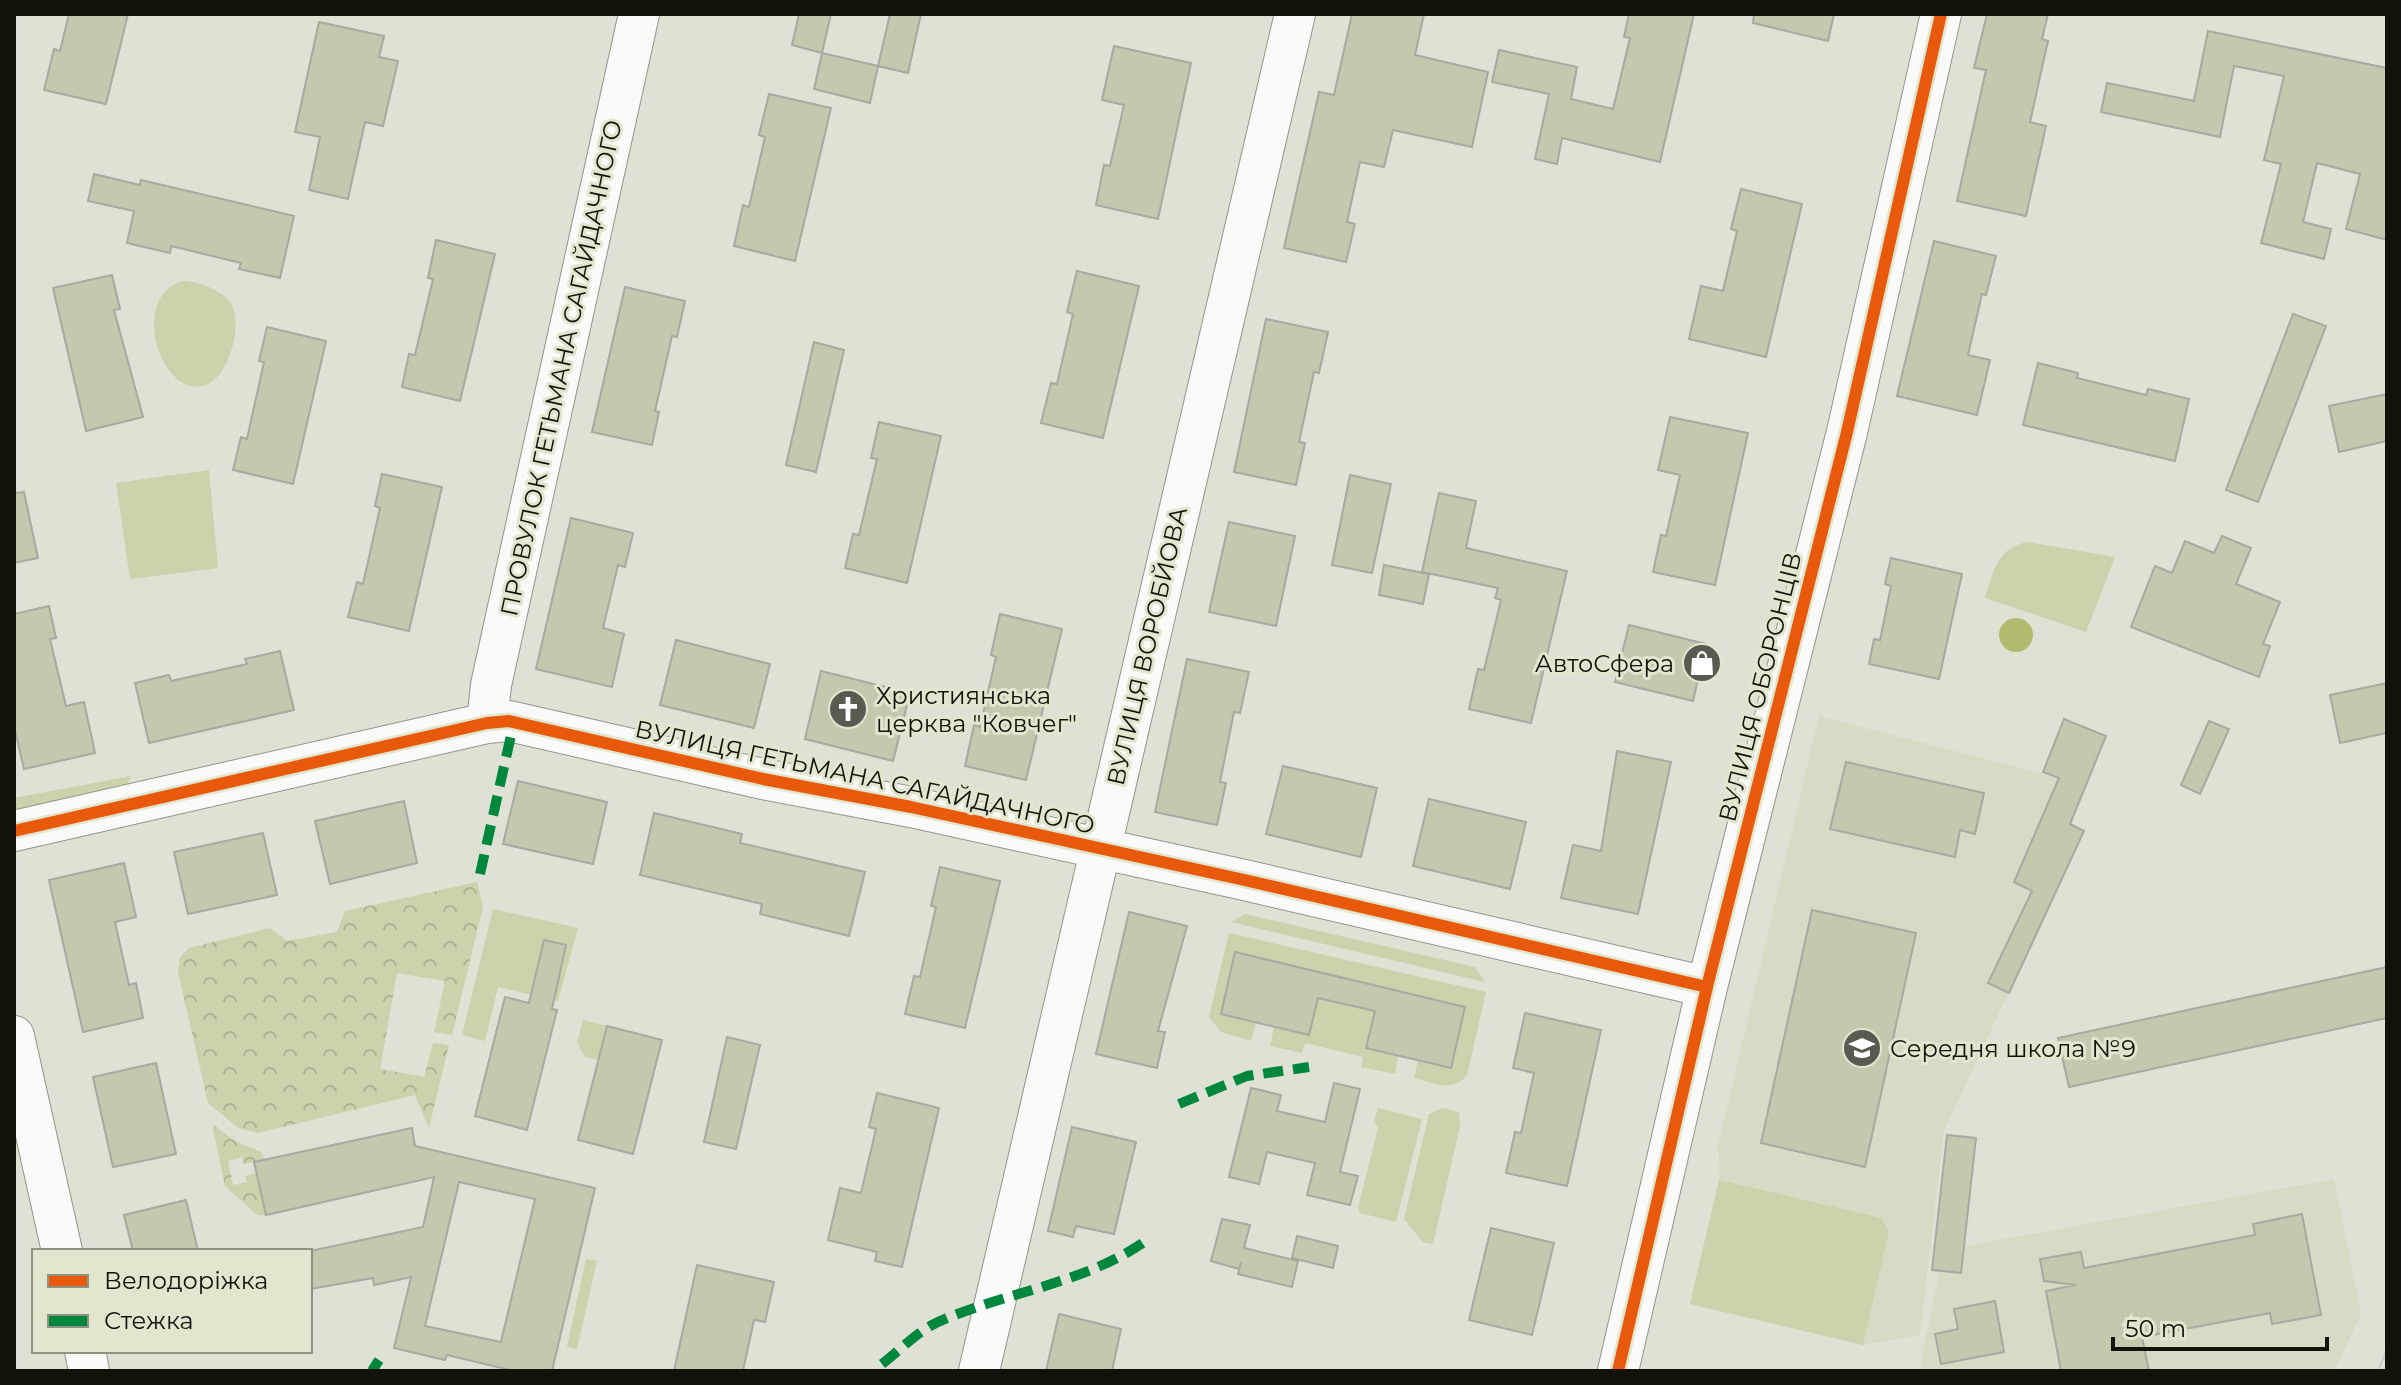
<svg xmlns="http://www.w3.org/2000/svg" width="2401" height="1385" font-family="Montserrat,sans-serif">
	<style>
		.built { fill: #d7dbc5 }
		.grass { fill: #ccd2ac }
		.forest { fill: url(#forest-crowns) }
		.water { fill: #b1ba6e }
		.building { fill: #c4c8ae; stroke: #a8a9a0; stroke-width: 2; fill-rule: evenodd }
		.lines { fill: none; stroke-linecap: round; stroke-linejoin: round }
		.minor-casing { stroke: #93958b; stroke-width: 42 }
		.minor { stroke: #fafaf9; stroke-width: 40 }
		.tram { stroke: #cccdc9; stroke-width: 2 }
		.quiet { stroke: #00873e; stroke-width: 10; stroke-dasharray: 20 10; stroke-linecap: butt }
		.cycleway-casing { stroke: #e2e6cf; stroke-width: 17 }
		.cycleway { stroke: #e8590c; stroke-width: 12 }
		.labels { text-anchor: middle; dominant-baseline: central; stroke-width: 6; stroke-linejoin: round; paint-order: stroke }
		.street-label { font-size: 24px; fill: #11130b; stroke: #e2e6cf }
		.poi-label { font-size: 24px; fill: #11130b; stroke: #e2e6cf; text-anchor: start }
	</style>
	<defs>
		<pattern id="forest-crowns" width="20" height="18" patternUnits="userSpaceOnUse" patternTransform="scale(2)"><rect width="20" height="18" fill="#ccd2ac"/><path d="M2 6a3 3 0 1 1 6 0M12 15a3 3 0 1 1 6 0" fill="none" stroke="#aeb393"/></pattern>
	</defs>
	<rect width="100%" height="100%" fill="#dee1d4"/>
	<path class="built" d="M1819 716 2059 778 2046 813 2084 831 1944 1131 1920 1335 1863 1345 1690 1304 1719 1180 1718 1146Z
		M2334 1179 2361 1314 2334 1371H1919L1944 1250Z"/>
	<path class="grass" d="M184 281C200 282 224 290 232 306 243 326 228 381 203 386 157 395 130 293 184 281Z
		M209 470 218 568 130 579 116 483Z
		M2028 542 2115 557 2086 632 1985 598C1993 571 1998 547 2028 542Z
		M131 776 125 791 14 815V798Z
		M493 909 578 928 558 1001 498 987 485 1041 462 1035Z
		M1245 914 1475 967 1485 982 1231 922Z
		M1229 933 1486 992 1467 1075C1453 1093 1433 1083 1414 1078L1418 1060 1451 1067 1465 1007 1375 1011 1366 1047 1398 1055 1395 1074 1361 1067 1363 1057 1305 1043 1302 1053 1270 1046 1274 1027 1309 1035 1318 998 1332 976 1236 952 1221 1014 1256 1023 1251 1041 1221 1032 1209 1017Z
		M583 1020 607 1026 599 1060 585 1057 577 1042Z
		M1378 1108 1422 1119 1396 1222 1360 1213 1358 1208 1378 1127 1374 1122Z
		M1442 1108 1459 1112 1460 1126 1433 1244 1423 1242 1404 1219 1429 1114Z
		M1719 1180 1881 1218 1889 1231 1863 1345 1690 1304Z
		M586 1259 597 1261 577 1349 567 1347Z"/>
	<path class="forest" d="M477 882 483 907 452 1035 434 1032 445 981 397 973 380 1069 424 1077 433 1043 449 1045 429 1128 415 1095 258 1133 238 1128 208 1103 178 972 180 957 189 948 270 928 287 941 337 932 345 911Z
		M212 1124 235 1141 261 1152 265 1160 244 1164 242 1157 228 1161 233 1185 247 1182 245 1176 257 1173 266 1215H257L225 1186Z"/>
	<path class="water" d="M1999 635a17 17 0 1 1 34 0a17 17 0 1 1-34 0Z"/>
	<path class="building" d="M69 14H128L106 104 44 90 54 49 60 51Z
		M799 14H831L822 53 792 45Z
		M890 14H921L908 73 878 66Z
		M1352 14H1424L1415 55 1488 72 1472 147 1393 130 1384 167 1360 162 1347 222 1355 224 1346 262 1284 248 1319 92 1334 95Z
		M1629 14H1694L1660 162 1562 138 1557 164 1535 159 1549 94 1492 82 1499 50 1577 67 1571 99 1613 109 1630 38 1624 37Z
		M1754 14H1834L1828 41 1753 23Z
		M1987 14H2048L2042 39 2048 41 2030 122 2046 126 2026 216 1957 201 1986 70 1974 68Z
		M319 22 384 36 379 57 398 61 383 126 365 122 348 199 309 190 320 137 295 132Z
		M2208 31 2387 68V240L2346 229 2360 174 2317 163 2303 222 2331 229 2324 259 2261 243 2281 164 2264 160 2284 76 2234 66 2220 137 2101 112 2107 83 2194 101Z
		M1114 46 1191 63 1158 219 1096 205 1104 165 1110 166 1124 105 1102 100Z
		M822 53 878 66 870 103 814 89Z
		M769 94 831 108 795 261 734 246 743 205 749 207 765 137 759 135Z
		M94 174 140 185 141 180 294 216 280 278 239 269 241 263 171 246 170 253 127 243 134 211 88 201Z
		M1741 189 1802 204 1766 357 1689 339 1701 286 1723 291 1737 231 1731 229Z
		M436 240 495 254 460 401 402 387 409 354 415 355 433 279 428 278Z
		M1934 241 1996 256 1986 295 1982 294 1968 355 1990 360 1977 415 1897 396Z
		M1077 271 1139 286 1103 438 1041 423 1051 383 1057 384 1073 314 1067 312Z
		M112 275 120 309 114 310 143 417 86 431 53 288Z
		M625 287 685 301 677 337 672 336 655 411 659 412 652 445 592 432Z
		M2293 314 2326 326 2258 502 2226 490Z
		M1266 319 1328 332 1319 373 1314 372 1299 442 1305 443 1296 485 1234 472Z
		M267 327 326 341 293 484 233 470 241 437 247 439 264 362 259 361Z
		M814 342 844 350 816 472 786 465Z
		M2038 363 2078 373 2077 378 2146 395 2148 389 2189 399 2175 461 2023 425Z
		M2387 394V441L2339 452 2329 406Z
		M1670 417 1748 433 1715 585 1653 572 1661 535 1666 536 1680 475 1658 470Z
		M879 422 941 436 907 583 845 568 853 534 859 535 877 459 871 458Z
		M382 474 442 487 409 631 348 617 357 582 363 584 380 508 375 506Z
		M1350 475 1391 484 1372 573 1332 565Z
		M24 492 38 558 14 563V493Z
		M1439 493 1476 501 1466 548 1567 571 1531 723 1469 709 1478 669 1484 670 1501 600 1495 598 1498 588 1422 572Z
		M571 518 633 533 625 567 618 565 603 628 624 634 612 687 536 669Z
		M1229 522 1295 536 1276 626 1209 612Z
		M2222 536 2251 548 2236 584 2280 602 2263 644 2270 646 2259 677 2131 627 2155 566 2172 573 2185 541 2214 553Z
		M1891 558 1962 574 1939 679 1869 664 1874 639 1880 640 1891 586 1885 584Z
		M1384 565 1429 574 1423 604 1379 595Z
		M49 606 56 638 50 639 66 706 84 702 95 753 24 769 14 726V614Z
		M1000 614 1062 629 1026 780 965 766 974 725 980 727 996 657 991 655Z
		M1629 625 1706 644 1693 701 1615 682Z
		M676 640 770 664 754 728 660 705Z
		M280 651 294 710 149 743 135 683 169 675 171 681 247 664 245 659Z
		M1187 659 1249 672 1240 713 1234 712 1220 782 1226 783 1217 825 1155 812Z
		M821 671 910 693 893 761 805 739Z
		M2387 683V733L2340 743 2330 695Z
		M2064 719 2106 736 2070 824 2084 831 2009 993 1988 983 2032 891 2014 882 2059 778 2043 772Z
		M2209 721 2229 729 2200 794 2181 785Z
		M1617 751 1671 762 1638 914 1561 898 1573 845 1601 851Z
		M1846 762 1984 793 1975 834 1960 830 1955 857 1830 829Z
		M1283 766 1377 788 1361 857 1266 834Z
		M518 781 607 802 593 864 503 844Z
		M1429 799 1526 822 1510 889 1413 866Z
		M404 801 417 863 330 884 315 821Z
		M654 813 742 834 740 843 865 872 849 936 760 914 762 904 640 875Z
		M263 833 277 895 188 914 174 852Z
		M124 863 136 917 115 922 129 985 136 983 143 1018 83 1032 49 880Z
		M940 867 1000 881 965 1028 905 1014 914 976 920 977 936 907 931 906Z
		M1812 910 1916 933 1865 1167 1761 1143Z
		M1129 912 1187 926 1158 1031 1165 1032 1157 1068 1096 1054Z
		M544 940 566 945 552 1009 557 1010 527 1130 475 1116 505 997 529 1003Z
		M1235 952 1465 1007 1451 1068 1366 1048 1375 1011 1318 998 1309 1035 1221 1014Z
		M2387 967V1018L2069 1087 2058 1038Z
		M1525 1013 1601 1030 1567 1186 1506 1173 1515 1132 1521 1133 1534 1073 1513 1068Z
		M607 1026 662 1040 633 1154 578 1140Z
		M727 1037 760 1045 736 1149 704 1142Z
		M156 1063 176 1154 113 1167 93 1077Z
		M1334 1083 1360 1089 1340 1172 1358 1176 1350 1205 1307 1195 1315 1163 1267 1152 1259 1184 1229 1177 1251 1088 1281 1095 1277 1111 1325 1122Z
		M877 1093 939 1108 902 1267 875 1261 877 1252 828 1240 840 1188 861 1193 876 1129 869 1127Z
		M1072 1127 1136 1142 1114 1234 1076 1226 1073 1237 1048 1231Z
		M412 1128 415 1146 595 1188 552 1371H514L447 1355 445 1360 394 1348 411 1277 374 1285 373 1278 310 1289V1251L423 1227 434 1177 266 1215 254 1162ZM459 1182 535 1199 501 1342 425 1326Z
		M1947 1135 1976 1138 1961 1273 1932 1270Z
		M186 1200 198 1251H133L124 1215Z
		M2302 1214 2321 1315 2272 1324 2270 1313 2142 1337 2149 1371H2061L2046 1291 2076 1285 2044 1281 2040 1259 2081 1252 2084 1268 2255 1235 2253 1224Z
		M1222 1219 1250 1225 1244 1248 1298 1261 1292 1287 1238 1274 1241 1262 1239 1269 1211 1261Z
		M1491 1228 1554 1243 1532 1335 1469 1320Z
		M1297 1236 1338 1246 1333 1268 1292 1258Z
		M697 1265 774 1282 765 1322 754 1320 743 1371H674Z
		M1995 1301 2004 1352 1941 1364 1935 1334 1958 1329 1954 1309Z
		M1059 1314 1121 1329 1112 1371H1046Z"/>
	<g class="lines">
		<defs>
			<path id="minor" d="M487 723 491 685 639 14
				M14 831 487 723 509 721 763 779 911 807 1240 879 1707 987
				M14 1036 62 1251
				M85 1351 89 1371
				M979 1371 1295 14
				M1618 1371 1707 987 1847 432 1941 14"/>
		</defs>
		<use href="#minor" class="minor-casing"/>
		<use href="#minor" class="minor"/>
		<path class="tram" d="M2378 1371 2387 1349"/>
		<path class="quiet" d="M480 874 514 722
			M1179 1104 1247 1076 1309 1067
			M882 1364C899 1351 917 1332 936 1323 1004 1292 1085 1284 1147 1240
			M372 1371 379 1360"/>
		<defs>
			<path id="cycleway" d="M14 831 487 723 509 721 763 779 911 807 1240 879 1707 987
				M1618 1371 1707 987 1847 432 1941 14"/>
		</defs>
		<use href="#cycleway" class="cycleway-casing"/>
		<use href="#cycleway" class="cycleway"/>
	</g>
	<defs>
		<symbol id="shop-disc" viewBox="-11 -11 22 22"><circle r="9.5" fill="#595b51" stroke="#e2e6cf"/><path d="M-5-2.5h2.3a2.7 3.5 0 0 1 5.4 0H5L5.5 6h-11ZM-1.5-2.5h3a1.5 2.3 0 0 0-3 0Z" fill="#fff"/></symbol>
		<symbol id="church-disc" viewBox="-11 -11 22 22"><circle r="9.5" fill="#595b51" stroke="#e2e6cf"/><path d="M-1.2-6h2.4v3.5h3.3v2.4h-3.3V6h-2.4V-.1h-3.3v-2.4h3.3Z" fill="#fff"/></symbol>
		<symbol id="school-disc" viewBox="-11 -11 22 22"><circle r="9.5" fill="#595b51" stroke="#e2e6cf"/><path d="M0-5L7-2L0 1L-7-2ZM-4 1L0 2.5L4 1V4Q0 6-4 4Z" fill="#fff"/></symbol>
	</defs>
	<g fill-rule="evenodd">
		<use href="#shop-disc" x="1680" y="641" width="44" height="44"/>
		<use href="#church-disc" x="826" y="687" width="44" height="44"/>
		<use href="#school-disc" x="1840" y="1026" width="44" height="44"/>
	</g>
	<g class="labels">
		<g class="street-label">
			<text transform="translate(561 368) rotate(-78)">ПРОВУЛОК ГЕТЬМАНА САГАЙДАЧНОГО</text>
			<text transform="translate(1147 646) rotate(-77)">ВУЛИЦЯ ВОРОБЙОВА</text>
			<text transform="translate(1760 687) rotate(-76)">ВУЛИЦЯ ОБОРОНЦІВ</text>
			<text transform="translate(865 777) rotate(12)">ВУЛИЦЯ ГЕТЬМАНА САГАЙДАЧНОГО</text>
		</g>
		<g class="poi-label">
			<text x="1674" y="663" text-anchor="end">АвтоСфера</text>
			<text x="876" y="695">Християнська<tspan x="876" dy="28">церква "Ковчег"</tspan></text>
			<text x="1890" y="1048">Середня школа №9</text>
		</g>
	</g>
	<rect width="2401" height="1385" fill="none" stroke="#11130b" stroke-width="32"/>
	<rect x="32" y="1249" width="280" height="104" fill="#e2e6cf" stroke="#8e9281" stroke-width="2"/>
	<rect x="48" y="1275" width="40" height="12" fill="#e8590c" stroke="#8e9281" stroke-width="2"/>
	<text x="104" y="1289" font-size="24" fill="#11130b">Велодоріжка</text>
	<rect x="48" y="1315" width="40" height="12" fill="#00873e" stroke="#8e9281" stroke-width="2"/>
	<text x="104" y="1329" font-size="24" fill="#11130b">Стежка</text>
	<path d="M2113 1337v12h214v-12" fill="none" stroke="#11130b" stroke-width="4"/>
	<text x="2125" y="1337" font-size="24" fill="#11130b" stroke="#e2e6cf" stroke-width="6" paint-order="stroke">50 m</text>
</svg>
